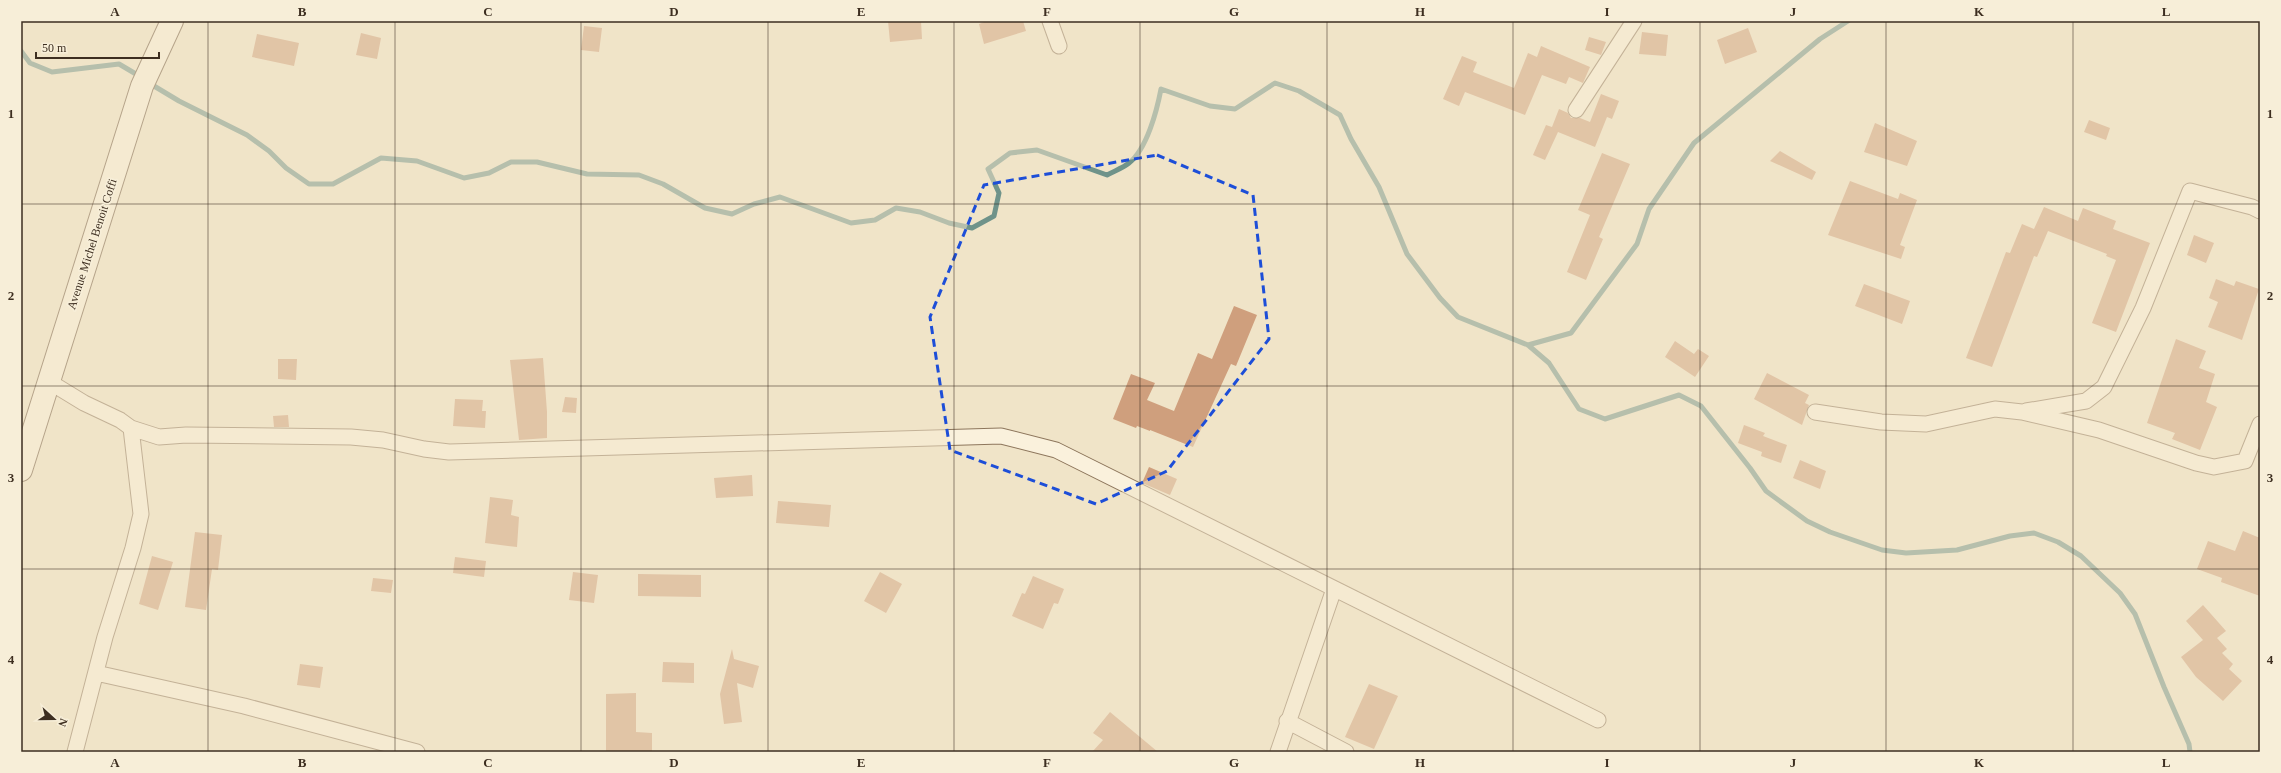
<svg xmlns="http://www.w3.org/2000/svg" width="2281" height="773" font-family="Georgia,serif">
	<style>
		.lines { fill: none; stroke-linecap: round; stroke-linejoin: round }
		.stream { stroke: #6f938a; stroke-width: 5 }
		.building { fill: #cf9f7d }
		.street-casing { stroke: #8d765c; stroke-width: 17 }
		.secondary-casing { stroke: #6f573f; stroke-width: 24 }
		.street { stroke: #faf1dc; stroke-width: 15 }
		.secondary { stroke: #faf1dc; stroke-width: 22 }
		.marked { fill: none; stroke: #1d4ed8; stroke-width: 3; stroke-dasharray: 8 5; stroke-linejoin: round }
		.grid { fill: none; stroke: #3d2e20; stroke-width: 1; stroke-opacity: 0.55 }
		.labels { text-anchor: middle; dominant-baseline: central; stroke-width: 3.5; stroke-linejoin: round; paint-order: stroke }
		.street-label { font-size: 12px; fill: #3d2e20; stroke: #f7eed8 }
		.neatline { fill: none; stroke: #3d2e20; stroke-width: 1.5 }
		.grid-label { font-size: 13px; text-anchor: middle; font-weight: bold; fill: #3d2e20 }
	</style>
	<rect width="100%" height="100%" fill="#f0e4c8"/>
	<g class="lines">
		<path class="stream" d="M21 51 30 63 52 72 119 64 141 77
			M149 83 179 101 247 135 269 151 286 168 309 184H333L381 158 417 161 464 178 489 173 511 162H537L587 174 639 175 663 184 705 208 732 214 754 204 780 197 851 223 875 220 896 208 920 212 949 223 972 228 994 216 999 193 988 169 1010 153 1037 150 1107 175C1114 171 1123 168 1129 163 1147 149 1157 110 1161 89L1210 106 1235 109 1275 83 1299 91 1340 115 1351 139 1379 187 1407 254 1440 298 1458 317 1528 345 1549 363 1579 409 1605 419 1679 395 1701 406 1750 468 1766 491 1807 521 1830 532 1882 550 1906 553 1957 550 2010 536 2034 533 2058 542 2081 556 2120 593 2135 614 2164 687 2189 744 2190 752
			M1528 345 1571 333 1637 244 1649 209 1694 143 1820 39 1848 21"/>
	</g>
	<path class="building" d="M888 21H921L922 39 890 42Z
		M987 21H1023L1026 31 984 44 979 24Z
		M584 26 602 28 599 52 581 50Z
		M1748 28 1757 52 1725 64 1717 40Z
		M1642 32 1668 35 1666 56 1639 54Z
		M361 33 381 38 377 59 356 55Z
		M257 34 299 43 294 66 252 57Z
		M1589 37 1606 42 1601 55 1585 50Z
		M1541 46 1590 67 1583 83 1569 77 1566 84 1542 75 1525 115 1465 92 1459 106 1443 99 1462 56 1477 62 1473 72 1514 88 1528 53 1537 57Z
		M1601 94 1619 101 1612 119 1607 117 1595 147 1558 132 1545 160 1533 155 1546 125 1552 127 1559 109 1568 113 1571 118H1580L1590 122Z
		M2089 120 2110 128 2106 140 2084 132Z
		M1875 123 1917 141 1907 166 1864 152Z
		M1780 151 1816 172 1812 180 1770 161Z
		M1602 153 1630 164 1599 237 1603 239 1586 280 1567 272 1590 215 1578 210Z
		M1850 181 1898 199 1900 193 1917 200 1900 245 1905 247 1901 259 1828 235Z
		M2044 207 2078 221 2083 208 2116 221 2113 229 2150 243 2116 332 2092 323 2116 260 2106 256 2107 254 2048 231 2037 257 2034 256 1992 367 1966 358 2006 252 2010 253 2022 224 2034 229Z
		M2194 235 2214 243 2206 263 2187 255Z
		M2216 279 2234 286 2236 281 2259 289 2242 340 2208 327 2218 302 2209 298Z
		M1864 284 1910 301 1902 324 1855 306Z
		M1234 306 1257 315 1236 366 1231 364 1193 447 1150 430V431L1137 426 1136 428 1113 419 1131 374 1155 383 1147 400 1174 411 1198 353 1212 359Z
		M2176 339 2206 351 2199 368 2215 374 2206 402 2217 407 2200 450 2172 439 2175 433 2147 423Z
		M1675 341 1694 354 1698 349 1709 356 1695 377 1665 357Z
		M543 358 547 412V438L519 440 510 360Z
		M278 359H297L296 380 278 379Z
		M1767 373 1809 395 1805 403 1809 405 1802 425 1754 399Z
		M565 397 577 398 576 413 562 412Z
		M455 399 483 400 482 411H486L485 428 453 426Z
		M288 415 289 427H274L273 416Z
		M1744 425 1765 433 1763 436 1787 445 1781 463 1761 456 1762 452 1738 443Z
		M1800 460 1826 471 1820 489 1793 478Z
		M1149 467 1177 479 1170 495 1142 483Z
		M752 475 753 496 716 498 714 478Z
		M490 497 513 500 511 515 519 517 517 547 485 543Z
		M778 501 831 505 829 527 776 523Z
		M2243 531 2260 538V596L2221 582 2222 578 2197 569 2208 541 2235 551Z
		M195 532 222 535 218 570 212 569 206 610 185 607Z
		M152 556 173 562 158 610 139 604Z
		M455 557 486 561 484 577 453 573Z
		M573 572 598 575 594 603 569 600Z
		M880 572 902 584 886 613 864 601Z
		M638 574 701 575V597L638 596Z
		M1033 576 1064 589 1058 604 1054 603 1043 629 1012 616 1022 593 1025 594Z
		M373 578 393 580 391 593 371 591Z
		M2203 605 2226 631 2217 638 2227 649 2222 653 2233 664 2229 669 2242 681 2223 701 2196 677 2181 657 2203 640 2186 621Z
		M732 649 734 659 759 666 753 688 737 683 742 722 724 724 720 694Z
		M663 662 694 663V683L662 682Z
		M300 664 323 667 320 688 297 685Z
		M1369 684 1398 696 1374 749 1345 737Z
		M636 693V732L652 733V752H606V694Z
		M1110 712 1158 752H1092L1103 740 1093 733Z"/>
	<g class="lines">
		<defs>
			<path id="street" d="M1050 21 1059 46
				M1576 110 1634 21
				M48 381 84 403 120 420 131 428 159 437 186 435 351 437 383 440 424 449 449 452 1001 436 1056 450 1598 720
				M2026 411 2086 401 2104 387 2143 308 2190 191 2252 207 2260 211
				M1815 412 1881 422 1926 424 1995 409 2022 412 2099 430 2196 463 2214 467 2245 461 2260 424
				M96 673 244 706 417 752
				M1287 721 1346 752
				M75 752 105 637 133 548 141 514 131 428
				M1278 752 1334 589"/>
			<path id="secondary" d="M21 470 142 86 172 21"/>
		</defs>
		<use href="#street" class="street-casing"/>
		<use href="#secondary" class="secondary-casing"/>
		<use href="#street" class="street"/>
		<use href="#secondary" class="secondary"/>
	</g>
	<path d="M0 0H2281V773H0ZM1157 155 1253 195 1269 339 1167 471 1096 504 950 450 930 317 984 185Z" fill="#f0e4c8" fill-opacity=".55" fill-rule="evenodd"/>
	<path class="marked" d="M1157 155 1253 195 1269 339 1167 471 1096 504 950 450 930 317 984 185Z"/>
	<path class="grid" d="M208 21V752M395 21V752M581 21V752M768 21V752M954 21V752M1140 21V752M1327 21V752M1513 21V752M1700 21V752M1886 21V752M2073 21V752M21 204H2260M21 386H2260M21 569H2260"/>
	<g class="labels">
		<g class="street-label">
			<text transform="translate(92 244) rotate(-72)">Avenue Michel Benoit Coffi</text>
		</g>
	</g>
	<rect width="2281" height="773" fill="none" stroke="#f7eed8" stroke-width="44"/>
	<g transform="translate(54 719) rotate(111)" stroke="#f7eed8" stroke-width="3" paint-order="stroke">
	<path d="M0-3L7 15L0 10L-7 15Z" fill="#3d2e20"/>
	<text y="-6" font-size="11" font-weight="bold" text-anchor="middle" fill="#3d2e20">N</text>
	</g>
	<path d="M36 52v6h123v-6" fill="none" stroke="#3d2e20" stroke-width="2"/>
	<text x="42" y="52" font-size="12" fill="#3d2e20" stroke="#f7eed8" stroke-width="3" paint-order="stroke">50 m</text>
	<rect x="22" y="22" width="2237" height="729" class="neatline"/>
	<g class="grid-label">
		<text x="115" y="16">A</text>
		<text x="302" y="16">B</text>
		<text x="488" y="16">C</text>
		<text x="674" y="16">D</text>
		<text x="861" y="16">E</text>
		<text x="1047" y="16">F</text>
		<text x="1234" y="16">G</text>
		<text x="1420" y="16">H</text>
		<text x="1607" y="16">I</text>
		<text x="1793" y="16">J</text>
		<text x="1979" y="16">K</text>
		<text x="2166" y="16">L</text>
		<text x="11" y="118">1</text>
		<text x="2270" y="118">1</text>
		<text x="11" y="300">2</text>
		<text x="2270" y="300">2</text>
		<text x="11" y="482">3</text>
		<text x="2270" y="482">3</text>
		<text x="11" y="664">4</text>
		<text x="2270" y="664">4</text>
		<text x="115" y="767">A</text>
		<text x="302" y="767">B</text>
		<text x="488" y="767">C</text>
		<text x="674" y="767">D</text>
		<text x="861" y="767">E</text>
		<text x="1047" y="767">F</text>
		<text x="1234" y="767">G</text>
		<text x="1420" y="767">H</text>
		<text x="1607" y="767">I</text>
		<text x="1793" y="767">J</text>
		<text x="1979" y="767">K</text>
		<text x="2166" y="767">L</text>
	</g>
</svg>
